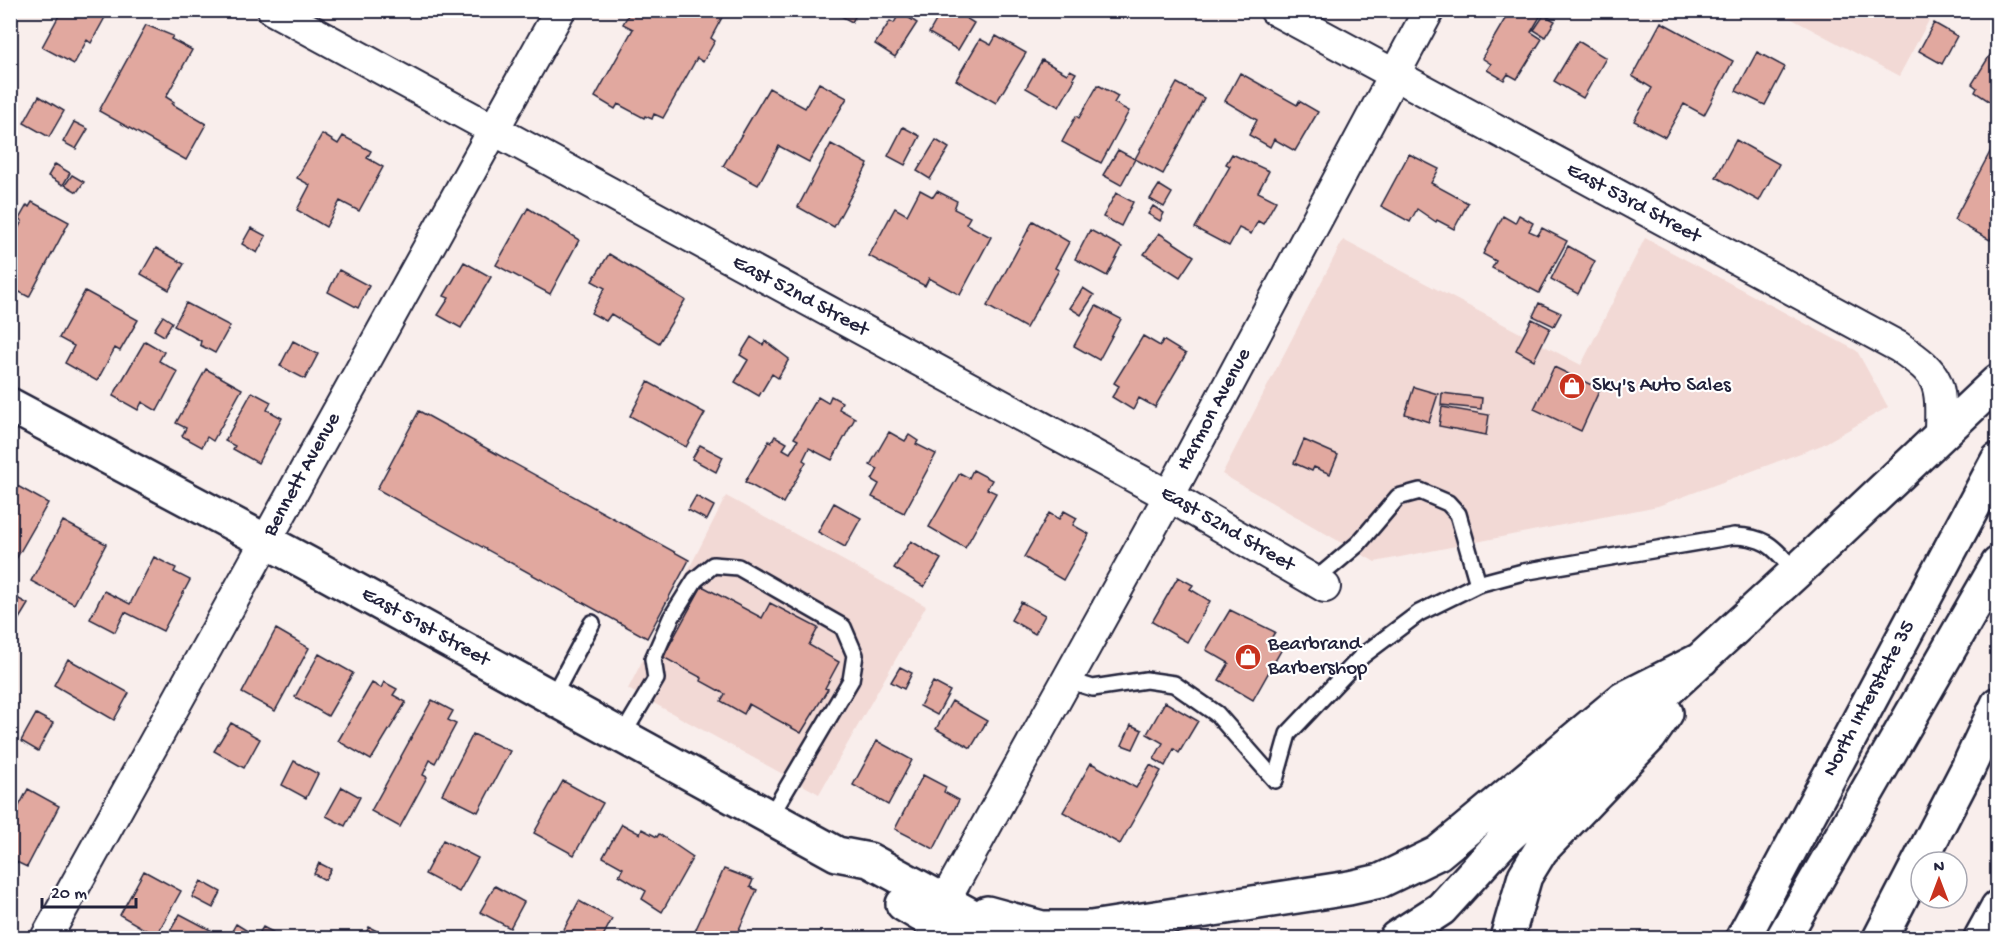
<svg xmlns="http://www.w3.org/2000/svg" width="2008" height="949" font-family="'Gochi Hand',sans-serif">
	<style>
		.built { fill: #f2d9d5 }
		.building { fill: #e1a89f; stroke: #22223b; stroke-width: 1.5 }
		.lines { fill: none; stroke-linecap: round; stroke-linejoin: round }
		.service-casing { stroke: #22223b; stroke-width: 20 }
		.minor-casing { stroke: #22223b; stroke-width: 34 }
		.secondary-casing { stroke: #22223b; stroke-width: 38 }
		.motorway-casing { stroke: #22223b; stroke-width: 38 }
		.service { stroke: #fff; stroke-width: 15 }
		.minor { stroke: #fff; stroke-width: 30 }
		.secondary { stroke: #fff; stroke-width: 33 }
		.motorway { stroke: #fff; stroke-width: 33 }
		.labels { text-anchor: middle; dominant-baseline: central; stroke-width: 4.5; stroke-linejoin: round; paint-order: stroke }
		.street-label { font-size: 21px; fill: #22223b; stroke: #fff }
		.poi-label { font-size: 21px; fill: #22223b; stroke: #fff; text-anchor: start }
	</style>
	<rect width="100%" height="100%" fill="#f9eeec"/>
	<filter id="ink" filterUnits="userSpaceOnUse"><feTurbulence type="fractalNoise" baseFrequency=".0167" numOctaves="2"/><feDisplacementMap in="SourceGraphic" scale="12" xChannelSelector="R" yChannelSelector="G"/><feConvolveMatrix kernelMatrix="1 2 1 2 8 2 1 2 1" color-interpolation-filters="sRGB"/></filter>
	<g filter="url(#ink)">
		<path class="built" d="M1777 11H1934L1899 76Z
			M1645 238 1857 351 1888 407 1822 445 1658 506 1375 562 1222 474 1343 240 1581 365Z
			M726 496 926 606 819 794 628 689Z"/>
		<path class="building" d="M62 10H109L91 43 87 40 74 64 42 47Z
			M631 10H726L711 38 715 41 703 62 697 58 663 118 654 114 652 119 645 116 644 118 618 104 615 109 595 97 633 29 623 24Z
			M830 10H859L852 22Z
			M942 10H953L974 23 958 50 929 33Z
			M1503 10H1544L1531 32 1542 39 1517 79 1508 74 1504 80 1487 70 1491 64 1482 58 1508 14Z
			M900 12 917 23 895 57 875 44 890 21 894 23Z
			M1544 15 1555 21 1545 37 1534 30Z
			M1661 22 1733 61 1704 115 1684 104 1665 137 1634 121 1652 88 1632 76Z
			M1934 23 1957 36 1942 64 1919 51Z
			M146 25 173 36 171 39 192 50 166 97 174 102 172 104 206 124 186 160 99 111Z
			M996 36 1026 53 996 103 956 80 980 39 991 45Z
			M1578 41 1606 58 1583 98 1554 81Z
			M1757 52 1785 67 1765 105 1736 91Z
			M1990 55 1998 60V100L1995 105 1975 92 1977 88 1972 84Z
			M1042 60 1067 74 1070 70 1076 73 1073 78 1075 79 1059 107 1026 88Z
			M1240 73 1297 105 1299 101 1318 112 1295 151 1274 139 1270 147 1249 135 1257 120 1225 101Z
			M819 83 847 98 809 162 779 146 758 185 723 166 769 88 805 108Z
			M1177 83 1204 98 1163 174 1135 159Z
			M1098 85 1118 96 1114 103 1129 111 1101 163 1062 142 1076 116 1079 118Z
			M39 96 64 111 49 137 24 123Z
			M74 122 88 129 76 149 63 142Z
			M903 127 920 136 905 165 888 156Z
			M322 134 338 144 343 136 371 151 367 158 383 167 359 211 340 201 326 227 297 210 310 185 297 178Z
			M1997 139 1998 227 1990 240 1954 220Z
			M936 140 949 148 930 179 917 171Z
			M1736 140 1779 164 1759 201 1716 177Z
			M831 144 868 164 834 227 798 207Z
			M1118 150 1135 159 1121 185 1103 175Z
			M1232 154 1269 171 1258 192 1276 201 1263 224 1258 221 1251 234 1239 228 1229 246 1195 228 1230 166 1226 164Z
			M1409 154 1439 169 1431 183 1468 203 1454 229 1437 220 1436 222 1417 209 1410 222 1381 206Z
			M55 164 70 173 63 185 48 176Z
			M72 175 84 182 77 192 65 185Z
			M1159 185 1172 193 1164 207 1150 199Z
			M920 190 933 197 937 191 957 201 954 209 970 217 966 224 991 237 960 295 929 278 925 286 869 256 895 208 907 215Z
			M1116 193 1133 202 1121 226 1103 217Z
			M32 202 69 222 29 297 10 287V245L22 221 19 219 27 205 29 207Z
			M1153 206 1164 213 1160 221 1148 214Z
			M528 208 579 240 550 294 496 265Z
			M1519 215 1533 223 1529 231 1538 235 1542 228 1567 241 1539 293 1492 268 1496 261 1483 254 1503 216 1515 223Z
			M1033 221 1069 242 1055 268 1059 270 1026 328 987 306Z
			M251 228 266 236 257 253 242 244Z
			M1090 230 1122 247 1107 276 1075 259Z
			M1159 233 1194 256 1180 277 1144 254Z
			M1568 246 1595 261 1578 294 1551 279Z
			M156 248 184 264 169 290 141 274Z
			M609 254 685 300 659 343 611 314 606 321 591 313 605 288 592 281Z
			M464 262 491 277 461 328 438 315 449 298 444 296Z
			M339 270 369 286 358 308 328 292Z
			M1083 288 1094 295 1081 315 1070 308Z
			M85 291 138 320 120 351 115 348 97 381 65 363 74 346 59 338Z
			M186 303 230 326 215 353 200 345 201 341 174 326Z
			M1539 303 1561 313 1554 326 1533 316Z
			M1096 306 1121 319 1099 360 1074 346Z
			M163 316 172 322 164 336 154 330Z
			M1532 319 1550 328 1534 360 1516 350Z
			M1143 336 1160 346 1163 340 1186 354 1155 407 1139 398 1133 410 1112 397 1119 386 1114 383Z
			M751 337 763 345 765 341 789 359 778 378 772 374 759 396 735 382 748 360 740 355Z
			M145 341 164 352 159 361 178 372 157 411 142 402 138 410 113 396Z
			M293 341 318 354 305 379 280 366Z
			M1554 367 1600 389 1581 431 1534 409Z
			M206 369 242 389 213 441 207 437 202 447 182 436 186 428 176 423Z
			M648 382 705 413 686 447 630 416Z
			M1414 387 1438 394 1429 422 1405 414Z
			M252 392 271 402 267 410 282 418 258 463 233 449 235 446 225 441Z
			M1442 393 1482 398 1481 409 1441 405Z
			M831 396 842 402 839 409 855 418 832 460 809 448 803 460 806 462 783 503 745 482 769 441 771 443 775 436 787 443 783 449 790 453 798 440 794 438 818 397 828 403Z
			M1442 407 1489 415 1486 435 1439 426Z
			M419 411 689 560 647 638 377 489Z
			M889 432 905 441 909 435 918 441 916 444 936 454 904 513 872 497 879 484 872 480 878 469 870 465Z
			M1304 440 1338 455 1330 474 1314 467 1312 471 1294 463Z
			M700 445 723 457 716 472 692 459Z
			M973 470 992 480 987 489 996 493 965 548 929 527 960 473 969 478Z
			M12 483 48 503 12 566 10 565Z
			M696 496 714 506 707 520 688 510Z
			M834 503 861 518 845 547 818 532Z
			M1064 511 1077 518 1073 525 1089 534 1063 580 1024 557 1049 513 1059 519Z
			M63 521 106 544 74 604 31 581Z
			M911 541 941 559 924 587 894 568Z
			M154 557 176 568 174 572 190 580 163 631 125 612 115 632 90 619 104 591 130 604Z
			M1178 577 1193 585 1190 589 1210 601 1187 642 1152 622Z
			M702 586 762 618 770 603 818 628 809 645 839 662 825 688 828 689 801 733 749 704 744 714 721 701 725 694 701 681 702 678 663 657Z
			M10 594 28 604 11 632H10Z
			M1021 602 1045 615 1035 634 1011 620Z
			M1230 610 1275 632 1270 640 1283 647 1253 700 1219 680 1229 663 1206 650Z
			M276 629 309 648 275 711 242 693Z
			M319 654 353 673 328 716 295 697Z
			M68 659 129 693 114 720 54 685Z
			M900 667 912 673 904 689 891 682Z
			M384 682 397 689 393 695 406 702 371 760 338 741 372 683 381 688Z
			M933 682 950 691 937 715 920 706Z
			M432 700 453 711 448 720 456 724 435 763 430 760 423 775 427 777 400 827 371 811Z
			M952 701 987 721 971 748 936 729Z
			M1165 702 1198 721 1179 753 1174 749 1165 766 1154 759 1163 743 1147 734Z
			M36 714 53 723 38 751 21 741Z
			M231 723 260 739 244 768 214 751Z
			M1131 725 1142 730 1133 749 1122 745Z
			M473 734 510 751 478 812 442 794Z
			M877 741 912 760 888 805 853 785Z
			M294 761 318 774 306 798 282 785Z
			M1091 763 1136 788 1150 765 1161 771 1120 844 1063 812Z
			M923 775 946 787 944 792 959 800 934 849 895 829Z
			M563 781 603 803 574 855 534 833Z
			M342 787 360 797 345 826 326 816Z
			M28 789 59 806 27 867 10 859V804L18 808Z
			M622 824 640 834 642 829 657 837 659 834 693 857 662 912 642 899 646 891 619 875 623 868 603 857Z
			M443 840 478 858 459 892 425 874Z
			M319 863 331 869 325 880 314 874Z
			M724 869 753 880 750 887 757 890 735 938 720 931 717 938H706L694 933Z
			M144 871 181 891 156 936 120 915Z
			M201 881 221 892 213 908 192 897Z
			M495 886 524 902 510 928 480 912Z
			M579 901 612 919 602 938H572L562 933Z
			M180 914 218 934 215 938H166Z
			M236 924 257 937 263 927 284 938H228Z
			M369 927 391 938H363Z"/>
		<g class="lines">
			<defs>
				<path id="service" d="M1314 581 1358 544 1398 497 1420 491 1448 503 1458 514 1478 584
					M1067 680 1093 688 1146 680 1174 684 1217 714 1275 780
					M552 698 592 623
					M622 736 656 679 653 659 671 618 695 580 713 565 738 567 843 627 855 655 851 680 770 817
					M1275 780 1288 734 1362 656 1419 613 1478 584 1523 572 1734 536C1768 537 1774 548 1796 572"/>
				<path id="minor" d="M273 10 1169 496 1325 587
					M1275 10 1899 347C1942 376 1941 383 1940 433
					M944 902 1169 496 1429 10
					M46 938 560 10"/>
				<path id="secondary" d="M10 405 307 563 837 854 869 860 1012 938
					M903 904 960 938
					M987 913 1042 928H1091L1349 888 1380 881 1438 853 1623 699 1702 659
					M1396 938 1441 909 1503 841 1796 572 1998 381
					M1507 938 1525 876 1541 850 1650 736 1666 713
					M1743 938 1998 460"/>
				<path id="motorway" d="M1783 938 1998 564
					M1880 938 1968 768 1998 704
					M1981 938 1998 907"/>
			</defs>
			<use href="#service" class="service-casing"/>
			<use href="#minor" class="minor-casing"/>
			<use href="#secondary" class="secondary-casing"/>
			<use href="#motorway" class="motorway-casing"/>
			<use href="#service" class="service"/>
			<use href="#minor" class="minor"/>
			<use href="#secondary" class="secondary"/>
			<use href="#motorway" class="motorway"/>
		</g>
	</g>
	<defs>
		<symbol id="shop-disc" viewBox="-11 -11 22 22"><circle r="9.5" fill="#c8321e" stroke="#fff"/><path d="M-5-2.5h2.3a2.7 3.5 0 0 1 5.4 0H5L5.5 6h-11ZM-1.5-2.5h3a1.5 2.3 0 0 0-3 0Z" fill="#fff"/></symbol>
	</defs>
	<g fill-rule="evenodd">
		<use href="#shop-disc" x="1557" y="371" width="30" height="30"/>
		<use href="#shop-disc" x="1233" y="642" width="30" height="30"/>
	</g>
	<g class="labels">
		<g class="street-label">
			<text transform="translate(1633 204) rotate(28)">East 53rd Street</text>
			<text transform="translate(800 297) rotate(28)">East 52nd Street</text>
			<text transform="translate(1215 410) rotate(-62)">Harmon Avenue</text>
			<text transform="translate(303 475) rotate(-61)">Bennett Avenue</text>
			<text transform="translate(1227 530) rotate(30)">East 52nd Street</text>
			<text transform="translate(425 628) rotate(29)">East 51st Street</text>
			<text transform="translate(1870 699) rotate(-62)">North Interstate 35</text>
		</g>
		<g class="poi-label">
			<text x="1592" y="386">Sky's Auto Sales</text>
			<text x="1268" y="645">Bearbrand<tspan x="1268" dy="24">Barbershop</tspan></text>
		</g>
	</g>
	<rect width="2008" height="949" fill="none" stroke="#fff" stroke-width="36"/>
	<rect x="18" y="18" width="1972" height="913" fill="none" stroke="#22223b" stroke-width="2" filter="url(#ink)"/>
	<g transform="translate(1939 880)"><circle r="28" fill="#ffffff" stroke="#a7a7b1" stroke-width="1.5"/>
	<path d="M0-4.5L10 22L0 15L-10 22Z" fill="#c8321e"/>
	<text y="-9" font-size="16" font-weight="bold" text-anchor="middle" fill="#22223b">N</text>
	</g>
	<path d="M42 898v9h94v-9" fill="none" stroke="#22223b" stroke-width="3"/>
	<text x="51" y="898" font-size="18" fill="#22223b" stroke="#ffffff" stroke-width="4.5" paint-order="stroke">20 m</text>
</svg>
